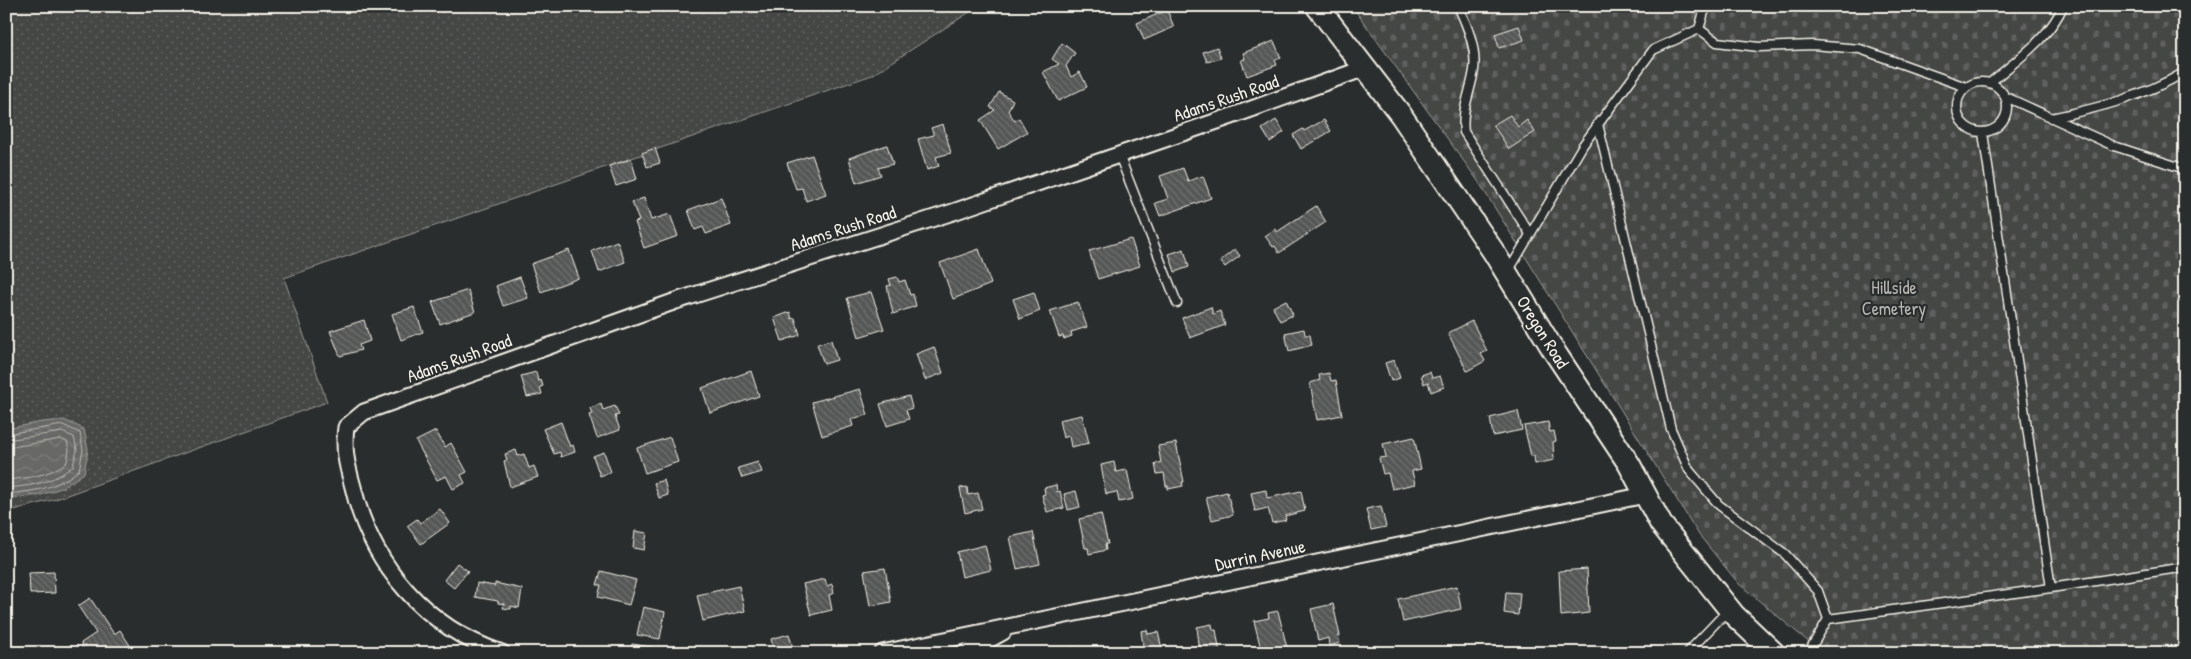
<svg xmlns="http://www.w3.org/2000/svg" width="2191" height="659" font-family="'Patrick Hand',sans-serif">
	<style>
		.grass { fill: url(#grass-dots); stroke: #9c9c96 }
		.cemetery { fill: url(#cemetery-stones); stroke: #9c9c96 }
		.water { fill: url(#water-waves); stroke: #9f9f9a }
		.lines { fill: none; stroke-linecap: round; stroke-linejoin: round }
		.shore { stroke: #bcbab4; stroke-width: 1 }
		.building { fill: url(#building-back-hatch); stroke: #f4f1e8 }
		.lane-casing { stroke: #f4f1e8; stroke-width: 11 }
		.street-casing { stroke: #f4f1e8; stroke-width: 19 }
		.secondary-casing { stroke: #f4f1e8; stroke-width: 25 }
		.lane { stroke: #2a2d2e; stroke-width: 8 }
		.street { stroke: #2a2d2e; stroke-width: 15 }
		.secondary { stroke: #2a2d2e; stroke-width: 21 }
		.labels { text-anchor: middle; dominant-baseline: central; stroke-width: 4.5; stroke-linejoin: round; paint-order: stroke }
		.street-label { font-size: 18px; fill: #f4f1e8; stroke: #2a2d2e }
		.park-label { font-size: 18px; fill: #b6b5af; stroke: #2a2d2e }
	</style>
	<defs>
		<pattern id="grass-dots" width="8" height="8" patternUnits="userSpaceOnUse" patternTransform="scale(1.25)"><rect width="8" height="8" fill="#444645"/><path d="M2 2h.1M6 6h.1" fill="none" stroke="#606160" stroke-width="1.8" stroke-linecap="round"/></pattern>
		<pattern id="cemetery-stones" width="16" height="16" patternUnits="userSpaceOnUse" patternTransform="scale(1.25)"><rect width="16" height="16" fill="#444645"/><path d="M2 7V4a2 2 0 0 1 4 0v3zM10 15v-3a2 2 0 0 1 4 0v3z" fill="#606160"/></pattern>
		<pattern id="water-waves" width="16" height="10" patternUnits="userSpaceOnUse" patternTransform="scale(1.25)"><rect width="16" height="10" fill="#676866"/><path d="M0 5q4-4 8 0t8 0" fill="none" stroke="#7d7e7c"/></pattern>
		<pattern id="building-back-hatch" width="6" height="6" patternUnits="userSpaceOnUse" patternTransform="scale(1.25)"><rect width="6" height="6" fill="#555756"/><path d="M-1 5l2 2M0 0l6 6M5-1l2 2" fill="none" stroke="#6e706e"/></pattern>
	</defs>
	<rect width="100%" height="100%" fill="#2a2d2e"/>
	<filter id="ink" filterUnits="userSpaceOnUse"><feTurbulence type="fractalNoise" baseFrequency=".02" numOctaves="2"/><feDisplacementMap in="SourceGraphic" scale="10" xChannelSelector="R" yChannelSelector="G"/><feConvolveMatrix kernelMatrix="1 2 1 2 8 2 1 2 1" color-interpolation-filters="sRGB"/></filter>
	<g filter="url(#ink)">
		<path class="grass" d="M6 6H979L872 75 284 278 327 402 56 499 6 512Z"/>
		<path class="cemetery" d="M1352 6H2185V653H1822L1739 584 1699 535 1478 181Z"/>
		<path class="water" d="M64 420 84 429 88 450 84 473 64 487 41 495 6 499V429L42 422Z"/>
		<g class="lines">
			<path class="shore" d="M6 434 63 425 80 433 83 450 79 470C56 489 35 491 6 494
				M6 440 62 432 74 437 77 450 73 466C53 483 31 486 6 488
				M6 448 61 439 67 442 69 450 67 462C49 476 28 478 6 480"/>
		</g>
		<path class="building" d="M1167 10 1174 27 1144 40 1137 23Z
			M1519 26 1524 40 1499 48 1495 34Z
			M1274 41 1281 58 1275 60 1277 65 1247 76 1241 60 1245 59 1243 53Z
			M1062 43 1075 53 1066 66 1071 77 1080 72 1087 87 1058 101 1043 72 1059 64 1052 59Z
			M1217 47 1221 58 1207 62 1203 52Z
			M999 92 1013 100 1008 111 1015 121 1019 118 1027 132 998 149 980 120 995 110 990 107Z
			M1510 115 1518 127 1527 120 1535 132 1509 149 1493 125Z
			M2182 119H2185V134H2182V130H2178V123H2182Z
			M1276 120 1284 132 1270 142 1262 129Z
			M1324 120 1331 131 1301 149 1293 135 1303 129 1304 131Z
			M943 124 951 153 936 157 939 166 927 170 918 139 934 135 931 128Z
			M887 145 893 164 878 168 881 175 856 183 849 158Z
			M655 148 660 163 647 167 642 153Z
			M812 155 826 194 806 201 802 188 796 189 787 163Z
			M631 159 637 179 616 186 609 166Z
			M1183 168 1188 181 1203 176 1211 198 1160 216 1155 203 1168 199 1160 176Z
			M644 198 651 220 670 214 678 236 644 248 635 222 639 221 632 202Z
			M721 198 731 225 706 234 703 227 695 230 688 210Z
			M1316 206 1326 222 1279 253 1275 246 1273 247 1265 236 1275 229 1277 232Z
			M1131 239 1140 266 1098 279 1089 251Z
			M617 241 625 262 599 272 592 251Z
			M979 249 991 284 953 299 940 263Z
			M1184 249 1189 267 1175 272 1169 254Z
			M1235 249 1240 256 1225 267 1220 261Z
			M569 250 579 278 541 292 531 264Z
			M520 277 528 298 503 306 496 286Z
			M897 277 899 282 905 280 910 295 913 294 916 306 893 314 887 286 891 285 889 279Z
			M468 290 475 312 440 324 432 302Z
			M871 292 884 329 859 337 847 298Z
			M1034 292 1040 311 1020 319 1013 299Z
			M1286 300 1293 315 1280 321 1273 307Z
			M1078 302 1087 327 1071 332 1072 336 1064 339 1063 336 1059 337 1050 311Z
			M414 307 423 332 401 340 392 314Z
			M1211 307 1213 314 1220 311 1225 325 1190 338 1182 318Z
			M790 312 792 319 795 318 800 335 782 341 774 318Z
			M364 320 370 341 359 345 361 350 340 356 330 331Z
			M1472 321 1487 351 1481 354 1485 361 1467 371 1448 333Z
			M1304 329 1305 335H1310L1312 345 1289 351 1285 333Z
			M831 340 837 360 824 364 817 344Z
			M934 347 943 373 925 380 916 354Z
			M1394 360 1400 378 1391 381 1385 363Z
			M751 371 759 396 710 413 702 388Z
			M536 372 538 381 541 380 543 386 540 387 542 394 527 397 521 376Z
			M1430 372 1432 378 1440 376 1444 387 1431 392 1428 382 1424 384 1421 375Z
			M1329 373 1331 381 1336 380 1342 415 1317 420 1310 383 1320 380 1319 375Z
			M860 389 868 415 851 419 853 426 822 436 812 402Z
			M909 396 912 408 906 410 909 419 887 426 880 404Z
			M601 404 603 410 615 406 619 415 615 416 620 430 597 438 589 415 592 414 590 408Z
			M1518 411 1522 430 1493 436 1490 418Z
			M1082 415 1089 443 1071 447 1069 436 1063 438 1059 420Z
			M561 422 570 447 573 445 575 452 561 457 560 452 554 454 543 429Z
			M1548 422 1550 432 1554 431 1556 441 1553 442 1554 460 1535 464 1534 456H1531L1524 426Z
			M436 431 445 447 451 443 467 472 461 475 465 483 453 489 446 476 437 480 416 441Z
			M670 437 678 462 645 473 637 448Z
			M1414 437 1421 469 1412 471 1415 484 1392 489 1388 473 1383 474 1379 458 1386 457 1383 444Z
			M1176 443 1184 482H1182L1183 486 1168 489V486H1166L1164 473 1157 474 1155 464 1161 463 1158 446Z
			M516 450 518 456 524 454 529 468 534 466 538 477 510 487 504 461 507 460 505 454Z
			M604 452 611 472 600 476 593 456Z
			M758 462 762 472 742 478 738 468Z
			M1114 462 1116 472 1127 470 1133 499 1119 502 1117 492 1106 494 1101 465Z
			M664 480 668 495 659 498 654 483Z
			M1056 485 1057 492 1060 491 1064 508 1047 512 1042 495 1045 494 1044 488Z
			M967 487 968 495 978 493 982 509 965 513 960 488Z
			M1266 490 1267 498 1301 491 1305 511 1285 516 1286 520 1272 523 1268 508 1255 511 1251 493Z
			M1076 491 1080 507 1068 510 1064 494Z
			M1227 492 1233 515 1212 520 1206 497Z
			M1381 506 1386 527 1371 530 1366 509Z
			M440 509 450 523 421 544 407 526 417 519 420 523Z
			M1101 514 1108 544H1105L1106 550 1089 554 1088 548H1085L1079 519Z
			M635 531 647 533 644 550 633 548Z
			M1033 532 1040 564 1017 569 1010 537Z
			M985 545 991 570 962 577 957 552Z
			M457 563 468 571 454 588 444 580Z
			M885 568 891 602 870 606 864 571Z
			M1587 569 1589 613 1561 616 1559 571Z
			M601 571 636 580 629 605 598 597 601 585H597Z
			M54 572 55 593 30 594 29 573Z
			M825 579 827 586 832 584 834 593 829 595 832 610 811 615 803 584Z
			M477 583 495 586V583L522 589 519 608 511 606V609L503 608 504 604 498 603V601L475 597Z
			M739 586 745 611 703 621 697 595Z
			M1457 586 1461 609 1403 622 1398 599Z
			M1506 592 1520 593 1518 615 1504 613Z
			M90 598 114 634 120 630 135 653H84L81 643 96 633 78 606Z
			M1333 604 1340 636H1338L1340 643 1329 646 1328 638 1318 641 1311 609Z
			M643 607 665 612 660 639 637 635Z
			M1278 611 1287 648 1276 651 1277 653H1262L1254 621 1269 618 1268 613Z
			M1212 624 1213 630H1216L1220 653H1200L1197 627Z
			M1147 630 1148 634 1158 632 1163 653H1144L1141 631Z
			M789 634 794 652 775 653 771 639Z
			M632 644 651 647 650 653H630Z
			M1077 647 1078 651 1087 649V653L1100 650V653H1068L1067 649Z"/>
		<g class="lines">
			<defs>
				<path id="lane" d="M1458 6C1467 25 1477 49 1474 70 1471 91 1461 110 1464 132L1530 234
					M1699 29 1704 12 1709 6
					M1957 107a25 25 0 1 1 50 0a25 25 0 1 1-50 0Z
					M1990 83C2016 60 2049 39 2063 6
					M2006 97 2114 146 2185 169
					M2051 118C2098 108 2143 97 2185 72
					M1598 124 1671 429 1689 470 1719 505 1785 554 1818 591 1828 619 1808 653
					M1119 155 1177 303
					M1508 272 1583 145 1653 50 1699 29 1717 42 1759 47 1813 45 1860 49 1966 87
					M2051 588 2185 567
					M1828 619 2051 588 1983 133
					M1687 653 1729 609"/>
				<path id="street" d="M502 653C426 628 371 565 353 487 347 465 343 451 346 427L364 412 676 301 953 212 1232 116 1365 68
					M882 653 1645 495
					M965 653 1003 632"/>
				<path id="secondary" d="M1317 6 1401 115 1493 251 1554 351 1629 464 1661 524 1734 615 1774 653"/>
			</defs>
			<use href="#lane" class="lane-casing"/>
			<use href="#street" class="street-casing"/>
			<use href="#secondary" class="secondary-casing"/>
			<use href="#lane" class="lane"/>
			<use href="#street" class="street"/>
			<use href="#secondary" class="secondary"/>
		</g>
	</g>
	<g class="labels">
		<g class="street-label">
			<text transform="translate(1226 98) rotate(-19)">Adams Rush Road</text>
			<text transform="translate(843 228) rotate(-18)">Adams Rush Road</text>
			<text transform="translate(1543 332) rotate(58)">Oregon Road</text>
			<text transform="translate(459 358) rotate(-20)">Adams Rush Road</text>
			<text transform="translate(1260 555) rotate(-12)">Durrin Avenue</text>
		</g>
		<g class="park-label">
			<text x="1894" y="287">Hillside<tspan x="1894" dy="21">Cemetery</tspan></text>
		</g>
	</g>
	<rect width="2191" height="659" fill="none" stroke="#2a2d2e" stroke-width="25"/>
	<rect x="12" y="12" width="2166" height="634" fill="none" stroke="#f4f1e8" stroke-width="2" filter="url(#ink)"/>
</svg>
